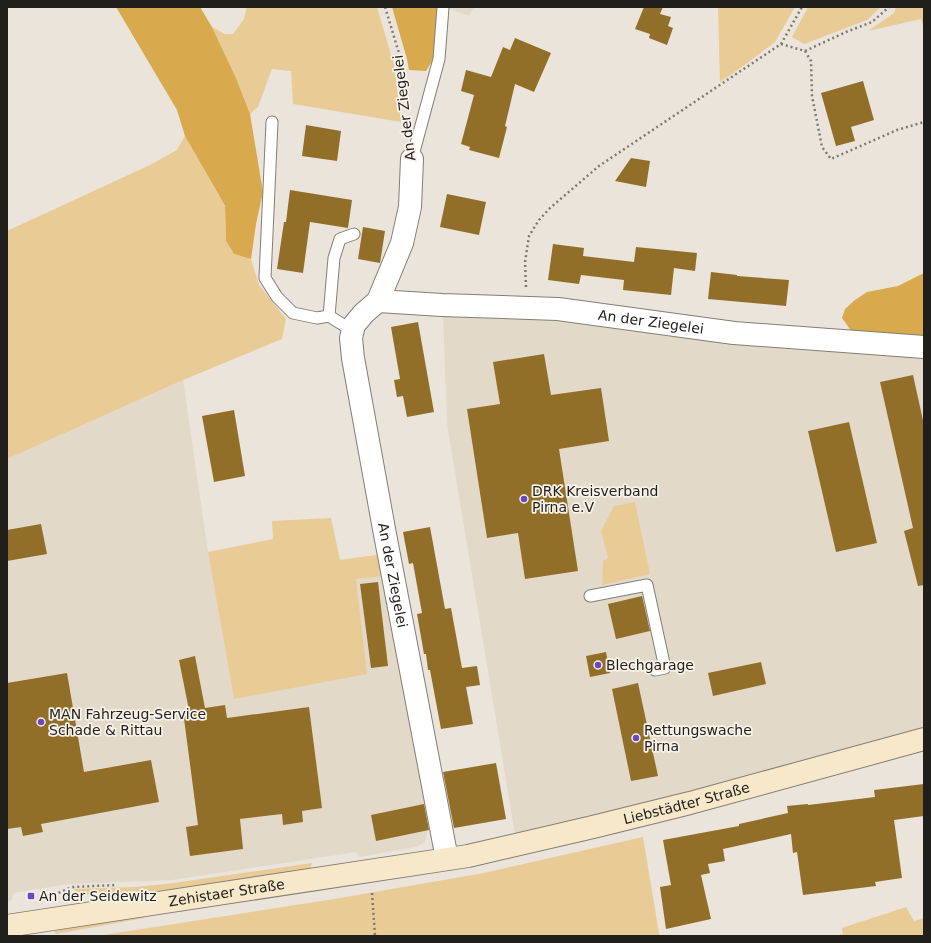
<svg xmlns="http://www.w3.org/2000/svg" width="931" height="943" font-family="'DejaVu Sans',sans-serif">
	<style>
		.built { fill: #e3d9c8 }
		.green { fill: #e9cb96 }
		.forest { fill: #d9a94e }
		.building { fill: #926f28 }
		.lines { fill: none; stroke-linecap: round; stroke-linejoin: round }
		.lane-casing { stroke: #837e75; stroke-width: 13 }
		.street-casing { stroke: #837e75; stroke-width: 24 }
		.secondary-casing { stroke: #837e75; stroke-width: 24 }
		.path { stroke: #7e7a74; stroke-width: 2.5; stroke-dasharray: 2 3; stroke-linecap: butt }
		.lane { stroke: #fff; stroke-width: 11 }
		.street { stroke: #fff; stroke-width: 22 }
		.secondary { stroke: #f7e8ca; stroke-width: 22 }
		.poi-dot { fill: #6948c1; stroke: #f8f2e8; stroke-width: 1.5 }
		.labels { text-anchor: middle; dominant-baseline: central; stroke-width: 3.5; stroke-linejoin: round; paint-order: stroke }
		.street-label { font-size: 14px; fill: #211f1c; stroke: #f8f2e8 }
		.poi-label { font-size: 14px; fill: #211f1c; stroke: #f8f2e8; text-anchor: start }
	</style>
	<rect width="100%" height="100%" fill="#eae4da"/>
	<path class="built" d="M445 7H474L469 16Z
		M443 313 556 317 924 354V729L636 808 515 835 447 423Z
		M183 380 208 552 234 699 356 579 386 576 429 803 423 804 427 833 425 842 416 847 359 857 357 852 172 880 69 884 13 893 12 900 7 902V459Z"/>
	<path class="green" d="M247 7H377L394 65 401 122 293 104 291 71 272 69 258 107 250 114 236 78 212 27 225 34H233L244 19Z
		M718 7H795L775 42 746 64 720 82Z
		M808 7H881L867 20 804 44 792 37Z
		M896 7H924V30L921 19 868 31 894 13Z
		M185 136 225 207 226 241 234 254 251 259 259 285 286 319 282 339 183 380 7 459V231L150 165 177 150Z
		M635 502 650 574 602 585 603 561 608 558 601 531 614 506Z
		M331 518 340 560 383 554 386 576 356 579 367 674 234 699 208 552 273 539 272 521Z
		M643 837 659 933 660 936H97L334 899 484 873Z
		M312 863 309 871 288 875 131 895H79L74 889 135 887 174 883Z
		M906 907 914 921 924 918V936H834L843 934 842 928Z
		M145 916 144 918 56 934 54 931Z"/>
	<path class="forest" d="M116 7H200L212 27 236 78 250 114 263 192 256 224 251 259 234 254 226 241 225 206 185 136 177 110Z
		M392 7H437L434 58 426 71 409 70 407 59Z
		M924 273V338L852 332 842 318 845 309 855 300 867 292 898 286Z"/>
	<path class="building" d="M644 7H663L660 14 671 17 668 26 673 28 667 45 649 38 650 34 635 29Z
		M515 38 551 53 534 92 515 84 505 126 507 127 499 158 469 150 470 147 461 144 474 95 461 91 466 70 491 77 503 47 510 50Z
		M863 81 874 120 851 127 855 141 836 146 821 93Z
		M306 125 341 131 337 161 302 156Z
		M631 158 650 161 646 187 615 181Z
		M290 190 352 200 348 228 310 222 303 273 277 269 284 222H286Z
		M447 194 486 202 479 235 440 227Z
		M363 227 385 231 380 263 358 259Z
		M553 244 584 248 583 256 634 262 636 247 697 253 695 271 674 268 671 295 623 290 624 280 581 275 579 284 548 280Z
		M711 272 737 275V276L789 280 786 306 708 299Z
		M418 322 434 412 407 417 403 396 397 397 394 380 400 379 391 327Z
		M544 354 551 395 601 388 609 441 559 449 578 571 525 579 518 533 487 538 467 409 500 404 493 362Z
		M913 375 924 425V585L918 586 904 531 913 528 880 382Z
		M234 410 245 476 214 482 202 416Z
		M849 422 877 543 836 552 808 431Z
		M41 524 47 554 7 561V530Z
		M430 527 445 609 451 608 462 668 477 666 480 685 466 687 473 724 441 729 430 670H428L426 654H424L417 614 422 613 413 563 409 564 403 532Z
		M378 582 388 666 371 668 360 584Z
		M642 596 650 631 616 639 608 604Z
		M606 652 610 673 590 677 586 656Z
		M195 656 205 708 225 705 227 718 309 707 322 808 302 811 303 822 283 825 282 814 240 819 243 849 190 856 186 827 198 825 183 711 189 710 179 660Z
		M761 662 766 684 713 696 708 673Z
		M67 673 84 772 151 760 159 802 41 824 43 832 23 836 21 827 7 829V683Z
		M638 683 658 776 631 781 612 689Z
		M496 763 506 819 454 828 443 772Z
		M924 784V816L894 820 902 878 875 882 876 886 803 895 797 852 793 853 791 834 723 849 725 861 708 864 710 873 701 875 711 919 666 929 660 887 671 885 663 840 739 826V824L788 813 787 806 808 804V805L875 797 874 790Z
		M424 804 429 830 376 841 371 815Z"/>
	<g class="lines">
		<defs>
			<path id="lane" d="M272 122 265 278 277 297 293 313 317 318 329 316
				M412 159 439 59 443 7
				M353 331 329 316 334 258 340 239 354 234
				M590 596 647 585 665 668 655 670"/>
			<g id="street">
				<path id="s1" d="M412 159 410 207 402 243 378 301 364 313 354 325 351 338 353 358 384 529 447 859"/>
				<path id="s2" d="M378 301 442 305 558 309 734 333 924 347"/>
			</g>
			<g id="secondary">
				<path id="s3" d="M7 926 468 856 593 827 690 803 924 739"/>
			</g>
		</defs>
		<use href="#lane" class="lane-casing"/>
		<use href="#street" class="street-casing"/>
		<use href="#secondary" class="secondary-casing"/>
		<path class="path" d="M385 7 402 63 407 110
			M781 44 805 51 811 61 812 96 822 147 831 159 897 130 924 122
			M805 51 846 32 872 22 889 7
			M526 287 525 262 529 236 539 220 550 208 599 166 781 44 802 7
			M372 893 375 936
			M39 897 56 894 72 887 116 885"/>
		<use href="#lane" class="lane"/>
		<use href="#street" class="street"/>
		<use href="#secondary" class="secondary"/>
	</g>
	<g class="poi-dot">
		<circle cx="524" cy="499" r="4"/>
		<circle cx="598" cy="665" r="4"/>
		<circle cx="41" cy="722" r="4"/>
		<circle cx="636" cy="738" r="4"/>
		<rect x="27" y="892" width="8" height="8" rx="2"/>
	</g>
	<g class="labels">
		<g class="street-label">
			<text transform="translate(404 108) rotate(-97)">An der Ziegelei</text>
			<text stroke="none"><textPath href="#s2" startOffset="274">An der Ziegelei</textPath></text>
			<text stroke="none"><textPath href="#s1" startOffset="436">An der Ziegelei</textPath></text>
			<text stroke="none"><textPath href="#s3" startOffset="691">Liebstädter Straße</textPath></text>
			<text stroke="none"><textPath href="#s3" startOffset="222">Zehistaer Straße</textPath></text>
		</g>
		<g class="poi-label">
			<text x="532" y="491">DRK Kreisverband<tspan x="532" dy="16">Pirna e.V</tspan></text>
			<text x="606" y="665">Blechgarage</text>
			<text x="49" y="714">MAN Fahrzeug-Service<tspan x="49" dy="16">Schade &amp; Rittau</tspan></text>
			<text x="644" y="730">Rettungswache<tspan x="644" dy="16">Pirna</tspan></text>
			<text x="39" y="896">An der Seidewitz</text>
		</g>
	</g>
	<rect width="931" height="943" fill="none" stroke="#211f1c" stroke-width="16"/>
</svg>
